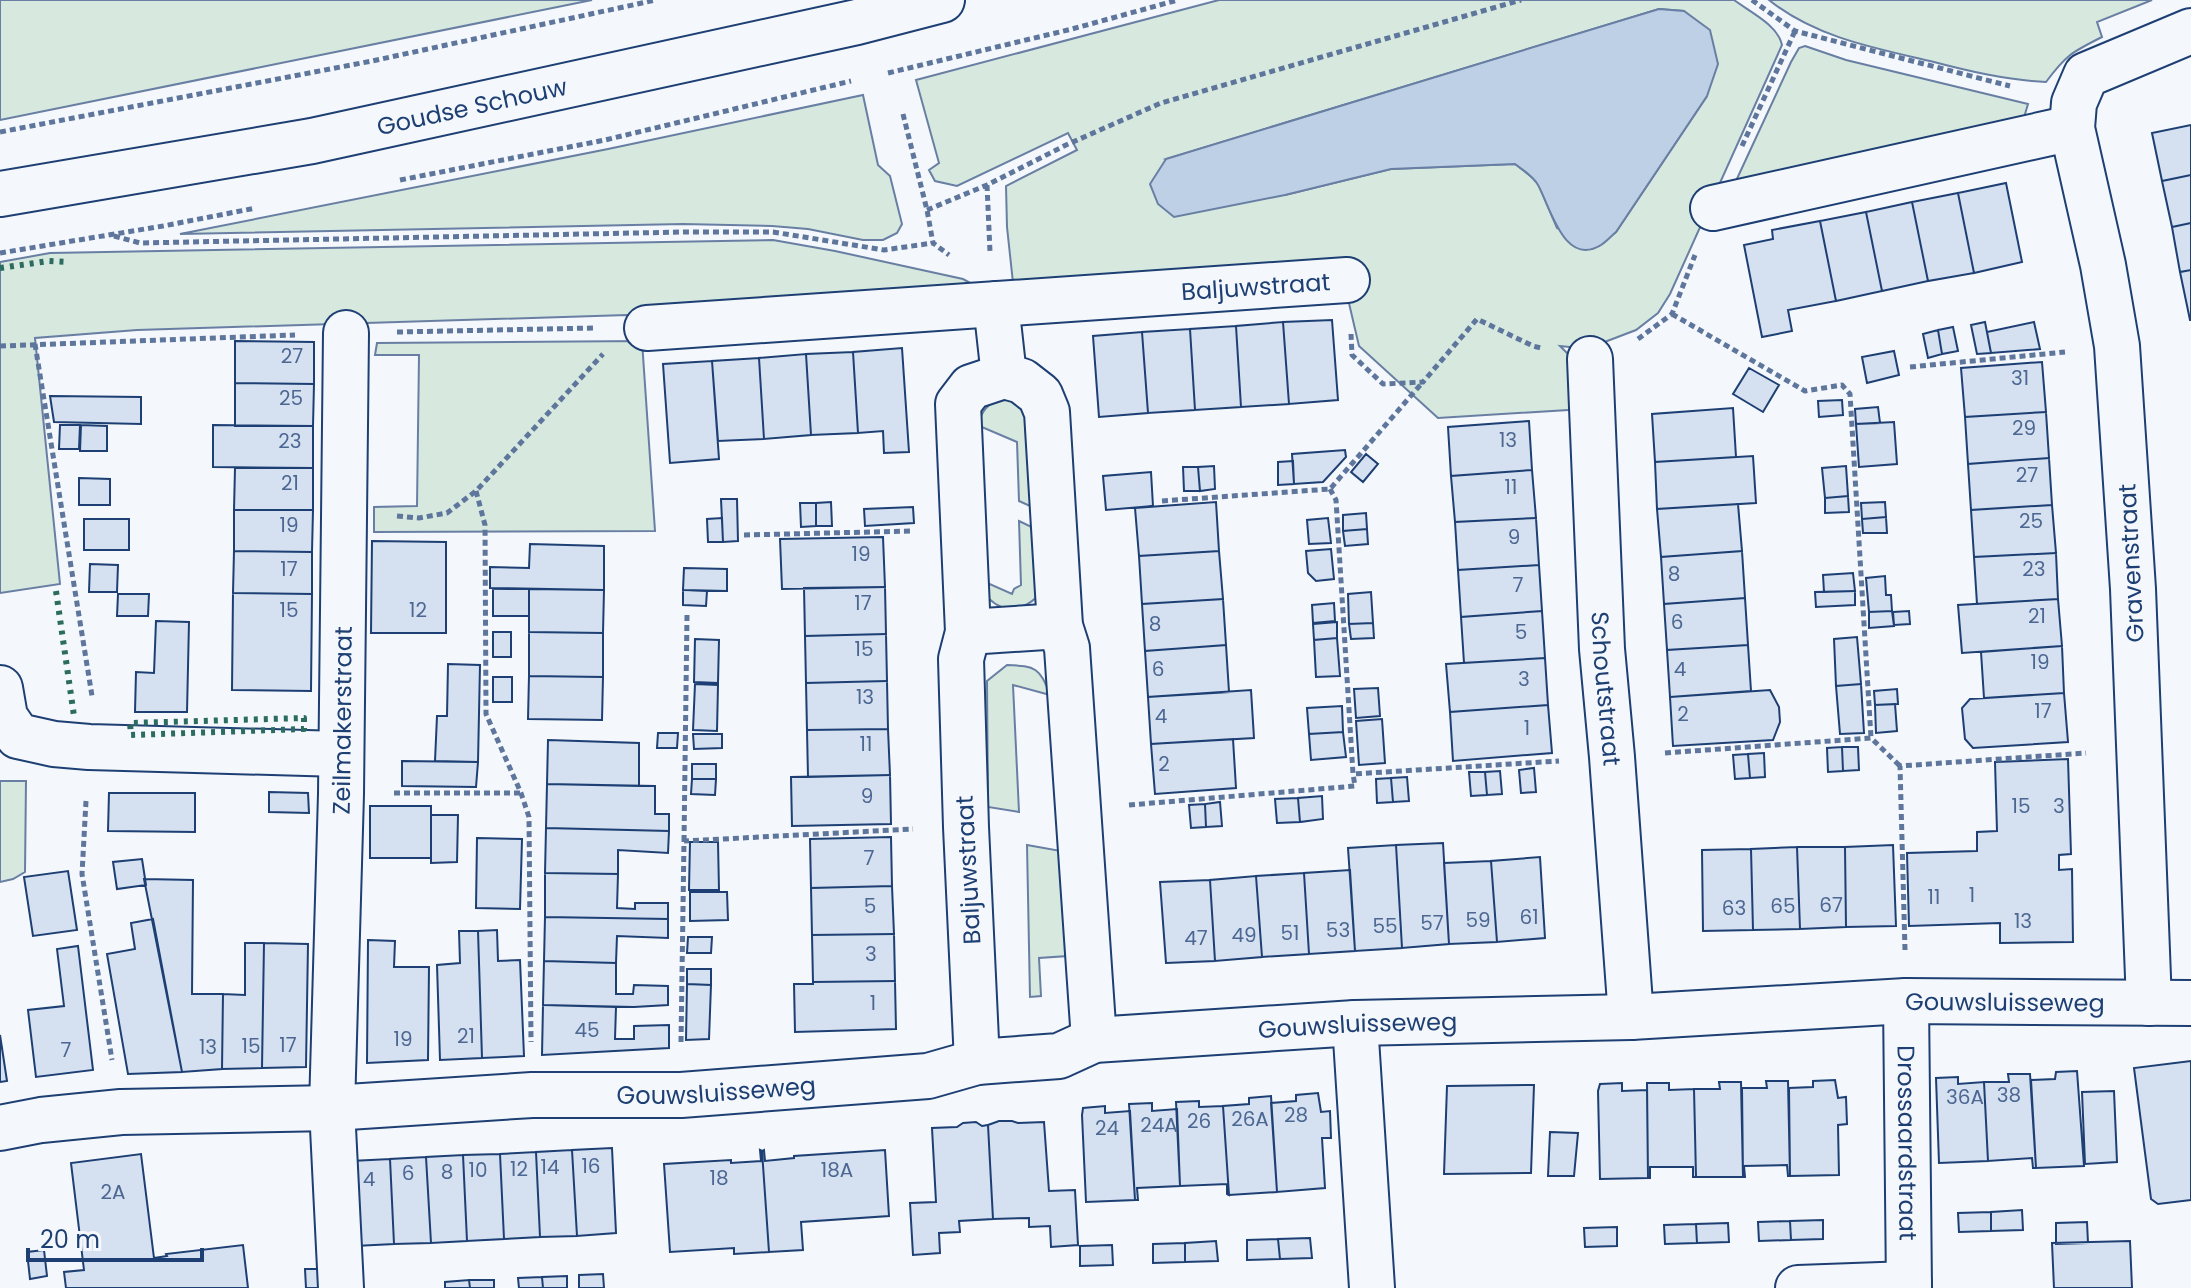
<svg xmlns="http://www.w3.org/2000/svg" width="2191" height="1288" font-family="Poppins,sans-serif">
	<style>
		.green { fill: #d7e8df; stroke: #687fa3; stroke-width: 2; fill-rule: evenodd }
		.water { fill: #bed0e5; stroke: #687fa3; stroke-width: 2 }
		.building { fill: #d5e0f0; stroke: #1d3f73; stroke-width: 2 }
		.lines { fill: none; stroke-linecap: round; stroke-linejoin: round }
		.street-casing { stroke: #1d3f73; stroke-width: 48 }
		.secondary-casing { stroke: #1d3f73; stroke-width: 48 }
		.path { stroke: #5e769c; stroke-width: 5; stroke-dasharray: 6 4; stroke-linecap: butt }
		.street { stroke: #f4f7fb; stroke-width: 44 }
		.secondary { stroke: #f4f7fb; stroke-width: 44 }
		.hedge { stroke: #2c6c60; stroke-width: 6; stroke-dasharray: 4 6; stroke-linecap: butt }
		.labels { text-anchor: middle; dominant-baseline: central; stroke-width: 6; stroke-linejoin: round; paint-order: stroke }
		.number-label { font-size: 20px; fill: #4b6792 }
		.street-label { font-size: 24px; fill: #1d3f73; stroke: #f4f7fb }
	</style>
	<rect width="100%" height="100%" fill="#f4f7fb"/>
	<path class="green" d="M0 0H592L0 120Z
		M1219 0H1734C1750 12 1778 25 1782 45L1670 294 1658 313 1636 330 1602 343 1580 348 1560 346 1582 368 1584 409 1438 418 1359 346 1341 269 1014 292 1007 227 1006 186 1077 150 1068 133 957 186 935 181 929 170 939 163 916 80ZM1659 9 1684 11 1707 96 1616 232 1599 246 1557 228 1537 181 1515 164 1391 169 1285 195 1166 159Z
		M1769 0H2152L2097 22 2102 37C2072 52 2066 55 2046 82 2006 80 1968 71 1930 61 1874 48 1815 37 1769 0Z
		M1805 46 1846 60 2028 104 2020 131 1735 183 1791 62 1799 48Z
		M863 95 878 165 890 176 902 224 897 233 883 240H863L808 229 772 226 683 224 180 234 608 149Z
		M773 240 835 251 963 279 976 286 646 317 627 315 137 330 35 338 60 584 0 593V262L50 253Z
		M642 341 655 531 374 532V507L417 506 419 355H375L377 343Z
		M1001 399 1013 400 1025 406 1039 510 1019 501 1017 442 977 425C982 412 987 403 1001 399Z
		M1019 521 1040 531 1038 596C1019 614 999 613 983 592V581L1012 594 1014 589 1021 585Z
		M1007 665C1036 666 1040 668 1050 695L1013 685 1019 812 988 807 987 681Z
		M0 781H26L25 872 13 879 0 882Z
		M1027 845 1061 851 1068 956 1039 958 1041 996 1030 997Z"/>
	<path class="water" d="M1659 9 1684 11 1710 30 1718 64 1707 96 1616 232C1611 236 1607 241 1601 245 1564 268 1550 206 1538 185 1533 176 1523 170 1515 164L1391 169 1285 195 1174 217 1158 204 1150 184 1166 159Z"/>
	<path class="building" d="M2191 125V175L2162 181 2152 133Z
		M2191 175V223L2172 227 2162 181Z
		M2006 183 2022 262 1974 273 1958 193Z
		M1958 193 1974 273 1928 281 1912 202Z
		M1912 202 1928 281 1882 291 1866 212Z
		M1866 212 1882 291 1836 301 1820 221Z
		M1820 221 1836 301 1788 310 1792 331 1762 337 1744 245 1773 239 1772 230Z
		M2191 223V270L2180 272 2172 227Z
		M2191 270V320H2190L2180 272Z
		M1332 320 1338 400 1289 404 1283 322Z
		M1283 322 1289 404 1241 407 1236 326Z
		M1985 322 1991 353 1977 354 1971 325Z
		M2034 322 2040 349 1991 353 1987 332Z
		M1236 326 1241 407 1195 410 1190 329Z
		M1953 327 1958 351 1942 354 1938 330Z
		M1190 329 1195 410 1148 413 1142 332Z
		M1938 330 1942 354 1928 358 1923 334Z
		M1142 332 1148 413 1099 417 1093 336Z
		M235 341 314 342V384L235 383Z
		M902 348 909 452 884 453 883 431 858 433 853 352Z
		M1894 351 1899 375 1867 383 1862 357Z
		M853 352 858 433 811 435 806 354Z
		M806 354 811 435 764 439 759 358Z
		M759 358 764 439 718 441 712 361Z
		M712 361 719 459 670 463 663 364Z
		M2042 362 2046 412 1965 417 1961 368Z
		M1749 368 1779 385 1763 412 1733 394Z
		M235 383 314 384 313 426H235Z
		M50 396 141 397V424L54 422Z
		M1842 400 1843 415 1819 417 1818 401Z
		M1878 407 1880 423 1856 424 1855 409Z
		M1733 408 1736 457 1655 462 1652 414Z
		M2046 412 2049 458 1968 464 1965 417Z
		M1529 421 1532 470 1451 476 1448 427Z
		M1894 422 1897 464 1859 467 1856 424Z
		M60 425H80L79 449H59Z
		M81 425 107 426V451H80Z
		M213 425 313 426V468L213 467Z
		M1345 450 1346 457 1323 482 1294 484 1292 454Z
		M1366 454 1378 464 1363 482 1351 472Z
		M1753 456 1756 503 1657 509 1655 462Z
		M2049 458 2052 505 1971 510 1968 464Z
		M1293 461 1294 484 1278 485V462Z
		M1214 466 1215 489 1200 491 1198 467Z
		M1846 466 1848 496 1825 498 1822 468Z
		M1183 467H1198L1200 491H1184Z
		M235 468H313V510H234Z
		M1532 470 1536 518 1455 522 1451 476Z
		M1151 472 1153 506 1106 510 1103 476Z
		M79 478 110 479V505H79Z
		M1848 496 1849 512 1825 513V498Z
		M721 499H737L738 541 723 542Z
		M831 502 832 526H816V503Z
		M1216 502 1219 551 1139 556 1135 508Z
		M1885 502 1886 517 1862 519 1861 503Z
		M800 503H816V526L801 527Z
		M1738 504 1742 551 1661 557 1657 509Z
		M2052 505 2056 553 1974 557 1971 510Z
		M913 507 914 523 865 526 864 509Z
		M234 510H313L312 552 234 551Z
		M1366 513 1367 529 1343 531V515Z
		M1886 517 1887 533H1863L1862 519Z
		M722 518 723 542H708L707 519Z
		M1328 518 1331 543 1309 544 1307 520Z
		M1536 518 1539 565 1458 570 1455 522Z
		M84 519H129V550H84Z
		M1367 529 1368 544 1345 546 1343 531Z
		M883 537 885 587 782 589 780 539Z
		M372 541 446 542V633H371Z
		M530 544 604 546V590L490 588V567L529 568Z
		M1331 549 1334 579 1316 581 1308 573 1306 551Z
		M234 551 312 552V594L233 593Z
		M1219 551 1223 599 1142 604 1139 556Z
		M1742 551 1745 598 1664 604 1661 557Z
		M2056 553 2058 599 1977 604 1974 557Z
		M90 564 118 565 117 592H89Z
		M1539 565 1542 611 1461 617 1458 570Z
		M684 568 727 569V591L683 590Z
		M1853 573 1855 591 1824 592 1823 575Z
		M1885 576 1886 595H1891L1892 611 1869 612 1866 578Z
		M885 587 886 634 805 636 804 588Z
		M493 589H529V616H493Z
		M529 589 604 590 603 633 529 632Z
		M683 590 707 591 706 606 683 605Z
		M1855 591V605L1816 607 1815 592Z
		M1371 592 1373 623 1349 624 1348 594Z
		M233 593 312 594 311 691 232 690Z
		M118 594H149L148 616H117Z
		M1745 598 1748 645 1667 650 1664 604Z
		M1223 599 1226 645 1145 651 1142 604Z
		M2058 599 2062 646 1962 653 1958 605Z
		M1334 603 1335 621 1313 623 1312 605Z
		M1542 611 1545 658 1464 663 1461 617Z
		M1892 611 1894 626 1869 628V612Z
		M1909 611 1910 624 1894 625 1893 612Z
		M156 621 189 622 187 712H135L136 672 154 673Z
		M1337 622V638L1314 640 1313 624Z
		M1373 623 1374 638 1351 639 1349 624Z
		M493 632H511V657H493Z
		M529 632 603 633V677L529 676Z
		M886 634 887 681 806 683 805 636Z
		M1857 637 1861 684 1836 686 1834 639Z
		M1337 638 1340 676 1316 677 1314 640Z
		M695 639 719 640 718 683 694 682Z
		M1226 645 1229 692 1148 697 1145 651Z
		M1748 645 1751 691 1670 697 1667 650Z
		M2062 646 2064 693 1984 698 1981 652Z
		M1545 658 1548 705 1450 712 1446 664Z
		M448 664 480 665 478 762 435 761 437 716H447Z
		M529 676 603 677 602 720 528 719Z
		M493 677H512V702H493Z
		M887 681 888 729 807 730 806 683Z
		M695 684 718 685 717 731 693 730Z
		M1861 684 1864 733 1840 734 1836 686Z
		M1378 688 1380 716 1356 718 1354 689Z
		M1897 689 1898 704 1875 705 1874 691Z
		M1251 690 1254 738 1151 744 1148 697Z
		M1770 690 1779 707 1780 722 1773 740 1673 746 1670 697Z
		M2064 693 2068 742 1973 748 1965 739 1962 708 1970 699Z
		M1895 704 1897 731 1876 733 1875 705Z
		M1548 705 1552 753 1453 761 1450 712Z
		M1342 706 1343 732 1309 734 1307 708Z
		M1382 719 1385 763 1359 765 1356 721Z
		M888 729 890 775 808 777 807 730Z
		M1343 732 1346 757 1311 760 1309 734Z
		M658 733H678L677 748H657Z
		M693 734H722V748L694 749Z
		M1233 739 1236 788 1155 794 1151 744Z
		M548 740 639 743V786L547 784Z
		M1842 747H1858L1859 770 1843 771Z
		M1842 747 1843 771 1828 772 1827 748Z
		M1764 753 1765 777 1750 778 1748 754Z
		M1748 754 1750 778 1735 779 1733 755Z
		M2068 759 2071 854 2059 855V870L2072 869 2073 942 2000 943V923L1909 926 1907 853 1977 851V832L1997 831 1995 762Z
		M402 761 478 762 476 787 402 786Z
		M692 764H716V779H692Z
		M1534 768 1536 792 1521 793 1519 770Z
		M1500 771 1502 794 1487 795 1485 772Z
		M1469 772H1485L1487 795 1471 796Z
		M890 775 891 824 792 826 791 777Z
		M1407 777 1409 801 1393 802 1391 778Z
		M1391 778 1393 802 1377 803 1376 779Z
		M692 779H716L715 795 691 794Z
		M547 784 655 786V814H669V831L546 828Z
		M269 792 308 793 309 813 269 812Z
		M109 793H195V832L108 831Z
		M1322 796 1323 819 1300 822 1298 798Z
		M1298 798 1300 822 1277 823 1275 799Z
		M1220 802 1222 826 1206 827 1205 804Z
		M1205 804 1206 827 1191 828 1189 805Z
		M370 806H431V858H370Z
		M431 815H458L457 862 431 863Z
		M546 828 669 831 668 853 618 850V874L545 873Z
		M891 837 892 886 811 888 810 839Z
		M477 838 522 839 520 909 476 908Z
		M690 842H718L719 890H689Z
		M1443 843 1449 944 1402 948 1396 845Z
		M1396 845 1402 948 1355 951 1348 848Z
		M1893 845 1896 926 1846 927 1845 847Z
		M1797 847 1800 929 1753 930 1751 849Z
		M1797 847H1845L1846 927 1800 929Z
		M1751 849 1753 930 1703 931 1702 850Z
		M1540 857 1545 938 1497 942 1491 861Z
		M142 859 146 885 117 889 113 862Z
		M1491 861 1497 942 1449 944 1444 863Z
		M1350 870 1355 951 1309 954 1304 873Z
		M68 871 77 930 33 936 24 877Z
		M545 873 618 874 617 908 635 909V903H668V919L545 917Z
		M1304 873 1309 954 1262 957 1256 876Z
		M1256 876 1262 957 1215 961 1210 880Z
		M144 879 193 880 192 994H223L222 1069 182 1072Z
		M1210 880 1215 961 1166 963 1160 882Z
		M892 886 894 934 812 935 811 888Z
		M690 892H727L728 920 690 921Z
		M545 917 668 919V938L617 936 616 963 544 961Z
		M153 919 182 1072 128 1074 107 954 135 949 131 923Z
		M497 930 498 961 520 960 524 1056 482 1058 478 931Z
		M459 931H478L482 1058 440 1060 437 965 460 963Z
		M894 934 895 981 813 982 812 935Z
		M688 937H712L711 953H687Z
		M368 940 395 941 394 967H429L428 1060 367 1063Z
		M245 943H264L262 1068 222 1069 223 994 245 995Z
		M264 943 308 944 306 1067 262 1068Z
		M78 946 93 1070 36 1077 28 1010 64 1006 57 949Z
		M544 961 616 963V994H633L634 985 668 986V1005L634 1007 543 1005Z
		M687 969H711V985L687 984Z
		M895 981 896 1029 795 1032 794 984H813V982Z
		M687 984 711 985 709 1039 686 1040Z
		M543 1005 616 1007 615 1039H634V1026L669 1025V1048L542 1055Z
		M0 1035 7 1081 0 1082Z
		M2191 1061V1200L2158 1204 2151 1199 2134 1068Z
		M2077 1071 2084 1166 2036 1168 2031 1080 2055 1079 2056 1072Z
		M2008 1074H2030L2036 1168H2033L2032 1158 1988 1161 1984 1082H2009Z
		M1958 1077V1084L1984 1082 1988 1161 1939 1163 1936 1078Z
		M1835 1080 1838 1098 1846 1097 1847 1124 1838 1125 1839 1175 1790 1176 1789 1088 1813 1087V1081Z
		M1766 1081H1788L1790 1176H1788L1787 1165 1744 1166 1745 1177H1743L1742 1088H1767Z
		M1719 1082H1741L1743 1177H1696L1694 1089H1720Z
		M1622 1083V1091L1647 1090 1648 1178 1600 1179 1598 1091 1600 1084Z
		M1647 1083H1669V1090L1694 1089 1696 1177H1693V1167H1650V1178H1648Z
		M1534 1085 1531 1173 1444 1174 1447 1086Z
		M2114 1091 2117 1162 2085 1164 2082 1092Z
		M1318 1093 1321 1112 1330 1111 1331 1138H1322L1325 1188 1277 1192 1271 1103 1296 1101V1095Z
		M1271 1096 1277 1192 1229 1195 1223 1106 1249 1104V1098Z
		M1199 1101V1107L1223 1106 1229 1195 1227 1194V1184L1180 1186 1176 1102Z
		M1152 1103V1111L1177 1109 1180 1186 1137 1188 1138 1200H1135L1129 1104Z
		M1105 1106V1113L1130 1111 1135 1200 1086 1202 1082 1115 1083 1108Z
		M999 1121H1012L1018 1123 1044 1122 1049 1191 1075 1190 1078 1245 1051 1247 1050 1226 1029 1227V1218L993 1219 988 1125Z
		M976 1122 982 1126 988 1125 993 1219 959 1221 960 1232 939 1233 940 1253 913 1255 910 1203 936 1202 932 1128 957 1127 963 1123Z
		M1550 1132 1578 1133 1574 1176H1548Z
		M612 1148 616 1233 577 1236 572 1150Z
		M572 1150 577 1236 540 1237 536 1152Z
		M760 1150 762 1151 769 1252 734 1254V1248L670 1252 664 1164 731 1160V1163L761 1161Z
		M764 1150 765 1161 794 1158V1156L885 1150 889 1216 801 1222 803 1250 769 1252 762 1151Z
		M536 1152 540 1237 504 1239 500 1154Z
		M141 1154 154 1258 167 1256 166 1254 243 1245 248 1288H66L64 1272 84 1270 71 1163Z
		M500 1154 504 1239 467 1241 463 1155Z
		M463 1155 467 1241 431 1243 426 1157Z
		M426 1157 431 1243 394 1244 390 1159Z
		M390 1159 394 1244 355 1246 351 1161Z
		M2022 1210 2023 1230 1991 1231V1212Z
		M1991 1212V1231L1959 1232 1958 1213Z
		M1823 1220V1239L1791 1240 1790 1221Z
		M1790 1221 1791 1240 1759 1241 1758 1222Z
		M2087 1222 2088 1243 2056 1244V1223Z
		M1728 1223 1729 1242 1697 1243 1696 1224Z
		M1696 1224 1697 1243 1665 1244 1664 1225Z
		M1617 1227V1246L1585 1247 1584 1228Z
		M1310 1238 1312 1258 1280 1259 1278 1239Z
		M1278 1239 1280 1259 1247 1260V1240Z
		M1216 1241 1218 1261 1185 1262V1243Z
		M2130 1241 2132 1288H2054L2052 1243Z
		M1185 1243V1262L1153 1263V1244Z
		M1112 1245 1113 1265 1080 1266V1246Z
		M44 1250 47 1276 30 1279 27 1252Z
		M305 1269H322L323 1288H306Z
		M603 1274 604 1288H579V1275Z
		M567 1276V1288H543L542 1277Z
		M542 1277 543 1288H519L518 1278Z
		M469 1280H494V1288H470Z
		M469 1280 470 1288H445V1282Z"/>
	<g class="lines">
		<defs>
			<g id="street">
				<path d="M1713 208 2072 128"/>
				<path d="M996 304 1004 376"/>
				<path id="s1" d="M647 328 1347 280"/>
				<path id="s2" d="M1590 359 1602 649 1612 757 1631 1017"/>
				<path d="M968 632 1060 626"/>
				<path d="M0 688 5 717 18 736 54 744 89 747 341 754"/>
				<path id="s3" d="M1906 1001 1909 1288"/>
				<path d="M2149 1003 2133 589 2117 346 2103 265 2072 128 2074 103 2086 75 2191 31"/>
				<path d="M1355 1023 1372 1288"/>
				<path d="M977 1062 966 827 961 659 968 632 958 404 971 387 1004 376 1022 381 1040 395 1047 412 1060 626 1067 648 1094 1040"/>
				<path id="s4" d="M0 1128 41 1120 121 1112 332 1108 532 1095H681L928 1076 977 1062 1059 1056 1094 1040 1355 1023 1631 1017 1906 1001 2191 1003"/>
				<path id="s5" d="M341 1288 332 1108 341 794 346 333"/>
				<path d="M1798 1288 1909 1284"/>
			</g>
			<g id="secondary">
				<path id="s6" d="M0 194 312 141 857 22 942 0"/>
			</g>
		</defs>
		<use href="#street" class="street-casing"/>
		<use href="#secondary" class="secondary-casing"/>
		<path class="path" d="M1752 0 1795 31 2010 86
			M888 73 1072 29 1178 0
			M903 114 927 210 933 243 949 255
			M0 132 372 61 656 0
			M1742 146 1795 31
			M400 180 605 140 851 81
			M987 185 990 252
			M927 210 987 185 1066 145 1161 103 1521 0
			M114 236 140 243 684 232H773L884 250 933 243
			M0 253 163 226 256 208
			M1672 314 1805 391 1842 385 1850 394 1871 738
			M397 332 595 328
			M1351 334 1352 355 1383 384 1423 382 1477 319 1533 346 1541 348
			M1638 339 1672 314 1695 255
			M35 344 92 696
			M0 346 295 335
			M1910 367 2065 352
			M1330 489 1336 500 1353 774 1559 761
			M476 491 485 525 486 714 521 793 529 817 531 1042
			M1162 501 1330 489 1422 383
			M397 516 419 518 447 513 476 491 603 354
			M744 535 912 531
			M1665 753 1871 738 1900 766
			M394 793H521
			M86 801 82 874 112 1060
			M1129 805 1355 786 1353 774
			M684 841 687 615
			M1905 950 1900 766 2086 753
			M681 1042 684 841 913 829"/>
		<use href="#street" class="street"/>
		<use href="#secondary" class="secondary"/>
		<path class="hedge" d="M0 268 49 261 67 262
			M56 591 74 716
			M304 718V729L131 735 130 723Z"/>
	</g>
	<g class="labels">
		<g class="number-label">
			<text x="292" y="356">27</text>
			<text x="2020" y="378">31</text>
			<text x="291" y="398">25</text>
			<text x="2024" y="428">29</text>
			<text x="1508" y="440">13</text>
			<text x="290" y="441">23</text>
			<text x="2027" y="475">27</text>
			<text x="290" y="483">21</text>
			<text x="1511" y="487">11</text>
			<text x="2031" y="521">25</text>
			<text x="289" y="525">19</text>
			<text x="1514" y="537">9</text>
			<text x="861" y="554">19</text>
			<text x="289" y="569">17</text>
			<text x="2034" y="569">23</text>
			<text x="1674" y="574">8</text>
			<text x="1518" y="585">7</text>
			<text x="863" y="603">17</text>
			<text x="289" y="610">15</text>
			<text x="418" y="610">12</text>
			<text x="2037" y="616">21</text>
			<text x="1677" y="622">6</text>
			<text x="1155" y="624">8</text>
			<text x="1521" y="632">5</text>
			<text x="864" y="649">15</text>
			<text x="2040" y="662">19</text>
			<text x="1158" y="669">6</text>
			<text x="1680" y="669">4</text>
			<text x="1524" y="679">3</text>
			<text x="865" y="697">13</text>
			<text x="2043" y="711">17</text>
			<text x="1683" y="714">2</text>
			<text x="1161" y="716">4</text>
			<text x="1527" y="728">1</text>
			<text x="866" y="744">11</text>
			<text x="1164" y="764">2</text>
			<text x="867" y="796">9</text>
			<text x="2021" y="806">15</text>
			<text x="2059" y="806">3</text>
			<text x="869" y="858">7</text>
			<text x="1972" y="895">1</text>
			<text x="1934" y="897">11</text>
			<text x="1831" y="905">67</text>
			<text x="870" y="906">5</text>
			<text x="1783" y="906">65</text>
			<text x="1734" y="908">63</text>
			<text x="1529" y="917">61</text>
			<text x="1478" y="920">59</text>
			<text x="2023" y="921">13</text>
			<text x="1432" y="923">57</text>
			<text x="1385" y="926">55</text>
			<text x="1338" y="930">53</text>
			<text x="1290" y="933">51</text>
			<text x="1244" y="935">49</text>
			<text x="1196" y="938">47</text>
			<text x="871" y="954">3</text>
			<text x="873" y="1003">1</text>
			<text x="587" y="1030">45</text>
			<text x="466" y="1036">21</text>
			<text x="403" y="1039">19</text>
			<text x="288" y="1045">17</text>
			<text x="251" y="1046">15</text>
			<text x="208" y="1047">13</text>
			<text x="66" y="1050">7</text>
			<text x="2009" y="1095">38</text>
			<text x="1965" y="1097">36A</text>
			<text x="1296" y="1115">28</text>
			<text x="1250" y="1119">26A</text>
			<text x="1199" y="1121">26</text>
			<text x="1159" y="1125">24A</text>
			<text x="1107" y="1128">24</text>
			<text x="591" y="1166">16</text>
			<text x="550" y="1167">14</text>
			<text x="519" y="1169">12</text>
			<text x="478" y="1170">10</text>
			<text x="837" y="1170">18A</text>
			<text x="447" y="1172">8</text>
			<text x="408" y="1173">6</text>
			<text x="719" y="1178">18</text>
			<text x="369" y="1179">4</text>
			<text x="113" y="1192">2A</text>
		</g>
		<g class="street-label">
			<text stroke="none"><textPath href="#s6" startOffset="480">Goudse Schouw</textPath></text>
			<text stroke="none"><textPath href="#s1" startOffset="610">Baljuwstraat</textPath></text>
			<text transform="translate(2131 563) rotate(-93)">Gravenstraat</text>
			<text stroke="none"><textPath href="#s2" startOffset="330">Schoutstraat</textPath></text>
			<text stroke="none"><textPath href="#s5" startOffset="568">Zeilmakerstraat</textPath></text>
			<text transform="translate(968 870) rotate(-93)">Baljuwstraat</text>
			<text stroke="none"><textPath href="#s4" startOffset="2014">Gouwsluisseweg</textPath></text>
			<text stroke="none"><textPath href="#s4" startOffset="1366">Gouwsluisseweg</textPath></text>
			<text stroke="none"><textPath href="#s4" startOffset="718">Gouwsluisseweg</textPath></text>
			<text stroke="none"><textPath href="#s3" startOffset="142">Drossaardstraat</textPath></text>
		</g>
	</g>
	<path d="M28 1248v12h174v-12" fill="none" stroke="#1d3f73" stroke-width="4"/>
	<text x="40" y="1248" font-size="24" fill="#1d3f73" stroke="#f4f7fb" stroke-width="6" paint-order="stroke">20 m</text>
</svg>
